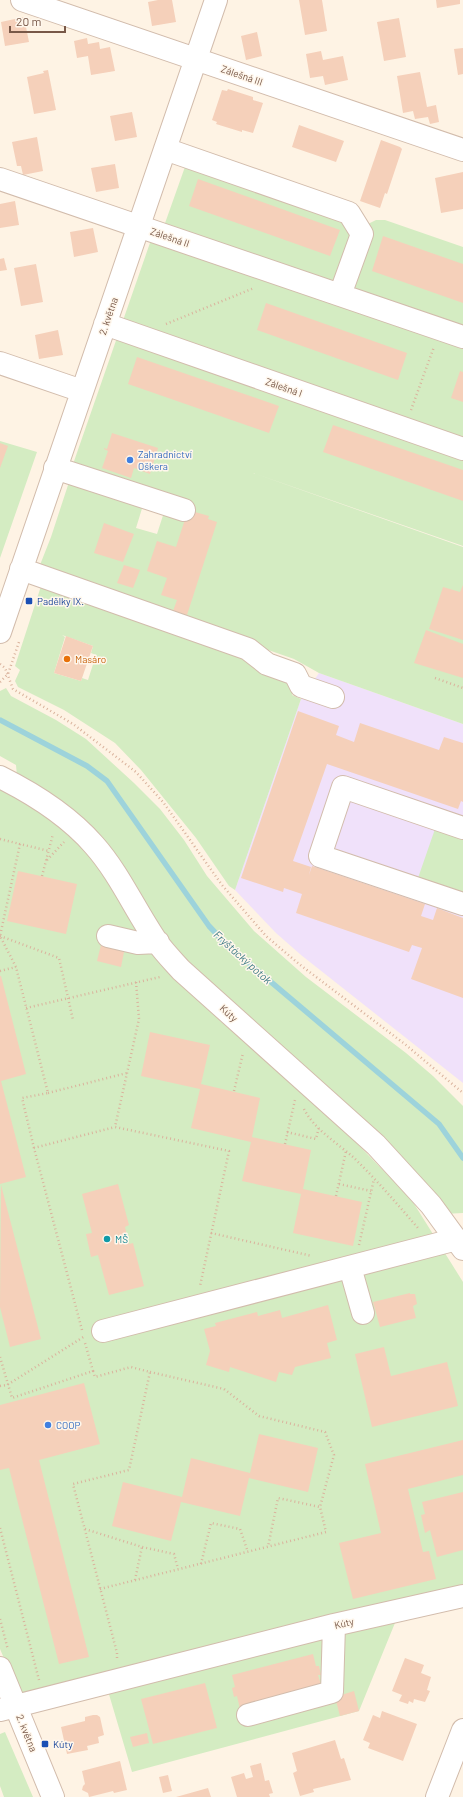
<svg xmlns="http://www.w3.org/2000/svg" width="463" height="1797" font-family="Barlow,sans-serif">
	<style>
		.education { fill: #f0e1fa }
		.green { fill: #d4ecc2; fill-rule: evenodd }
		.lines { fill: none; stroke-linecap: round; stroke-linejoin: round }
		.stream { stroke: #9dd3db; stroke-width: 5.5 }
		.building { fill: #f5d0ba }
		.minor-casing { stroke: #d2bcac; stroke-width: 24 }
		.path { stroke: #dab39d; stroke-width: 2.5; stroke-dasharray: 1 3; stroke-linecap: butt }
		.minor { stroke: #fff; stroke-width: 22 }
		.shop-dot { fill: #3f7fe0; stroke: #fff7ec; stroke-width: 1.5 }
		.transit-dot { fill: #1a4fb4; stroke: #fff7ec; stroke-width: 1.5 }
		.food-dot { fill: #e8710a; stroke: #fff7ec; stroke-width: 1.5 }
		.culture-dot { fill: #0f9aa8; stroke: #fff7ec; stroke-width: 1.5 }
		.labels { text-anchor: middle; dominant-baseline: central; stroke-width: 3; stroke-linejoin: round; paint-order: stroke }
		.street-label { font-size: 10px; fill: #785848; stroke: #fff7ec }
		.shop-label { font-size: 10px; fill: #366cbe; stroke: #fff7ec; text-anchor: start }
		.transit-label { font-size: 10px; fill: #164399; stroke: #fff7ec; text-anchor: start }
		.food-label { font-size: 10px; fill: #c56008; stroke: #fff7ec; text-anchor: start }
		.culture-label { font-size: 10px; fill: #0d838f; stroke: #fff7ec; text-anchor: start }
		.water-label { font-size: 11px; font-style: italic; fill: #3d7b86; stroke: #fff7ec }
	</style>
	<rect width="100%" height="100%" fill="#fef3e4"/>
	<path class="education" d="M319 673 463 724V1083L301 955 276 933 235 890 301 699Z"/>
	<path class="green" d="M186 164 346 221 354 233 337 280 332 282 164 226Z
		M376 220H385L463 247V328L353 289 368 224Z
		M151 240 463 348V546L236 467 463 547V724L319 673 294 659 38 570 51 537 70 479 144 502 136 528 157 534 168 500 72 467Z
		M0 441 37 452 0 558Z
		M43 580 238 651 296 682 292 695 301 699 235 890 229 886 196 838 141 770 115 743 64 710 18 687 15 681 20 670 15 666ZM62 635 93 646 91 653 96 655 88 680 82 678 81 681 54 673 65 637Z
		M6 688 11 696 56 720 86 739 134 783 160 809 184 840 207 876 254 931 306 977 406 1053 433 1076 463 1106V1213L443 1214 197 979 165 937 17 777 16 765 0 756V691Z
		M0 785 79 839 130 910 411 1199 463 1282V1601L25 1707 0 1649Z
		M435 829 463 838V893L418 878Z
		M397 1618 359 1711 132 1772 108 1691Z
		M5 1732 33 1797H4L0 1786V1734Z"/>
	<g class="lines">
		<path class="stream" d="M0 720 87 766 107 781 209 926 225 943 439 1124 463 1158"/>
	</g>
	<path class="building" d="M158 0H172L176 22 152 26 148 2Z
		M299 0H322L327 31 305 35Z
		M436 0H460V4L437 8Z
		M24 17 29 42 5 46 1 22Z
		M399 18 406 57 384 61 377 22Z
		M257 32 262 56 246 60 241 36Z
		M87 38 88 44 99 42 100 49 110 47 115 71 91 75 88 56 77 58 74 41Z
		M463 48V74L458 75 454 49Z
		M321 51 323 60 343 56 348 80 325 85 323 76 310 78 306 54Z
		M48 70 56 110 34 114 27 77 44 73 43 71Z
		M420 72 427 107 436 105 439 122 430 124 428 117 415 119 413 111 403 113 397 76Z
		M228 89 253 97V100L263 103 253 133 242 130V132L216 124 217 122 212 120 222 90 227 91Z
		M132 112 137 137 115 141 110 116Z
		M299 125 344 141 336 162 292 147Z
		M37 137 43 171 23 175 21 166H17L12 142Z
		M381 140 400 147 402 149 387 194 385 193 380 208 360 201Z
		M115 164 119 188 96 192 91 168Z
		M463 172V209L441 213 435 178Z
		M198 179 340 230 330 256 189 206Z
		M15 201 19 225 0 228V204Z
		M93 228 98 252 74 257 70 232Z
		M383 236 463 264V303L372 271Z
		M4 258 7 270 0 271V259Z
		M36 264 43 302 21 306 14 268Z
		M266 303 407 353 398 380 257 330Z
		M58 330 63 355 39 359 35 335Z
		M137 357 279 406 269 433 128 384Z
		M460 371 463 372V402L451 398Z
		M333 425 463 470V501L323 452Z
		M112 433 158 448 150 474 134 468 131 478 102 468 108 451 104 449V448L107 449Z
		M0 443 8 446 0 468Z
		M188 510 209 516 208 519 217 522 187 615 173 611 177 600 161 595 167 578 147 571 157 541 176 547Z
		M104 523 134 534 123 562 94 553Z
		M124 565 140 570 133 588 117 583Z
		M463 585V640L429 629 443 587 460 592Z
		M426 630 463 644V678L414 663Z
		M66 636 93 646 81 681 54 673Z
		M298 711 339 726 336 735 354 742 360 723 439 750 444 737 463 743V802L461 801 458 809 327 764 293 861 311 867 309 875 312 866 425 904 421 916 433 920 437 908 463 918V998L411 979 422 948 412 945 409 952 296 913 302 894 284 888 283 892 241 878Z
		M18 871 77 884 66 934 7 921Z
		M102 941 125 947 121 967 97 961Z
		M0 976H1L26 1074 1 1081 26 1177 0 1184Z
		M150 1032 210 1045 201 1084 260 1098 252 1137 311 1150 303 1189 362 1202 353 1246 293 1233 301 1194 242 1181 251 1142 191 1128 200 1089 141 1076Z
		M118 1184 129 1225 125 1227 129 1244 133 1243 144 1286 109 1295 98 1255 91 1257 86 1234 92 1233 82 1194Z
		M1 1185 41 1339 10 1347 0 1307Z
		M410 1293V1294H415L417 1304 413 1306 416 1318 380 1327 373 1302Z
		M328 1305 337 1340 327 1343 331 1358 295 1367 292 1375 279 1372 276 1382 230 1367 229 1372 206 1365 210 1351 204 1329 216 1326 215 1323 257 1312 258 1316 280 1310 282 1318Z
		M384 1347 391 1376 447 1362 458 1406 372 1427 355 1354Z
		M84 1383 100 1444 39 1460 89 1657 59 1664 9 1468 0 1470V1405Z
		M259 1434 318 1448 308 1492 249 1478 240 1516 181 1502 171 1541 112 1526 123 1482 182 1497 191 1458 250 1473Z
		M463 1440V1475L408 1489 423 1552 429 1551 436 1579 353 1599 339 1543 381 1533 365 1464Z
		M463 1492V1550L437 1557 430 1530 425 1533 421 1515 425 1514 422 1502Z
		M313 1654 316 1666H319L321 1675H318L322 1688 240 1709 237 1696 234 1697 232 1688 235 1687 232 1675Z
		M405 1658 424 1665 421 1673 431 1677 427 1690 430 1691 425 1702 414 1699 413 1703 409 1701 408 1704 399 1701 402 1695 392 1691Z
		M205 1683 217 1728 153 1744 141 1699Z
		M354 1691 359 1711 340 1716 335 1697Z
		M382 1711 417 1724 403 1761 368 1748 370 1743 363 1740 373 1715 380 1718Z
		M93 1715H97L100 1717 104 1735 98 1737 99 1743 87 1746 88 1750 67 1754 61 1727 85 1721V1717Z
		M147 1733 149 1743 133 1747 130 1737Z
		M335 1740 341 1759 344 1758 351 1780 313 1789 314 1792 300 1796 293 1773 297 1771 292 1753Z
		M120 1761 127 1790 114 1793 113 1791 89 1797 88 1793 82 1790 83 1786 85 1784 82 1771Z
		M261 1763 265 1781 269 1780 273 1793 269 1794 270 1797H237L231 1777 244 1773 246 1779 253 1777 250 1766Z
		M168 1775 172 1791 163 1793 159 1777Z
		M208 1788 211 1797H176Z"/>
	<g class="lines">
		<defs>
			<path id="minor" d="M22 0 463 150
				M165 149 349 213 362 234 340 295
				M0 179 463 337
				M105 324 463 449
				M0 363 82 391
				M55 468 184 510
				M21 569 248 649 267 664 295 674 301 686 333 697
				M0 632 216 0
				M0 777C34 794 68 815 94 845 119 873 135 910 157 942 164 952 173 961 181 970L376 1145 431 1205 463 1249
				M463 828 343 787 320 856 463 904
				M108 936 138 943 158 942
				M350 1267 363 1313
				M103 1331 457 1239
				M0 1668 53 1797
				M0 1710 334 1625 463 1596
				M248 1715 332 1692 334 1625
				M437 1797 463 1730"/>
		</defs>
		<use href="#minor" class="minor-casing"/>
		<path class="path" d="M166 324 254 288
			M411 410 434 347
			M0 664 5 668 13 689 73 724 136 772 163 802 222 885 266 936 299 964 406 1045 463 1093
			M435 678 463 688
			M0 682 8 674 19 642
			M0 839 20 844
			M47 860 64 842
			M42 876 53 834
			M0 936 59 958 73 1020
			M0 971 16 967
			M136 982 139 1019 115 1127 229 1151 200 1286
			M26 1008 160 977
			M234 1091 243 1053
			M48 1093 127 1073
			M304 1109C314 1129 337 1143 353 1157 376 1179 397 1204 418 1228
			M287 1132 316 1139 319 1127
			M285 1144 295 1100
			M34 1148 22 1098 48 1093 16 967 0 936 20 844 49 851
			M339 1184 371 1191
			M336 1196 346 1151
			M211 1233 312 1256
			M359 1245 374 1179
			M82 1330 34 1148 115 1127
			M0 1357 12 1398 93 1371 85 1343
			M93 1371 95 1377 131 1367 150 1372 129 1470 73 1484 117 1653V1659
			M150 1372 224 1389 259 1416 325 1432 334 1455 320 1507
			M0 1386 7 1385 85 1336
			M0 1528 39 1680
			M85 1529 142 1547 174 1554 178 1569
			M201 1564 211 1523 240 1529 248 1552
			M135 1580 142 1547
			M100 1589 326 1532 320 1507 278 1498 268 1547
			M0 1619 8 1650"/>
		<use href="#minor" class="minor"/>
	</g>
	<g class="shop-dot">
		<circle cx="130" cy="460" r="4"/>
		<circle cx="48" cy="1425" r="4"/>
	</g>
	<g class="transit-dot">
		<rect x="25" y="597" width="8" height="8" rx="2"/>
		<rect x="41" y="1740" width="8" height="8" rx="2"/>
	</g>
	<circle class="food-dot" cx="67" cy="659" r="4"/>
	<circle class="culture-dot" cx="107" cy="1239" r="4"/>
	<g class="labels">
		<g class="street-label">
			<text transform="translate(242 75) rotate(19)">Zálešná III</text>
			<text transform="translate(170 237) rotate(19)">Zálešná II</text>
			<text transform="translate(108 316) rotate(-71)">2. května</text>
			<text transform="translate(284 387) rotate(19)">Zálešná I</text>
			<text transform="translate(229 1013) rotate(42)">Kúty</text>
			<text transform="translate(344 1623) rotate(-13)">Kúty</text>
			<text transform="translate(27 1733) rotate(68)">2. května</text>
		</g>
		<g class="shop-label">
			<text x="138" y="454">Zahradnictví<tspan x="138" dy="12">Oškera</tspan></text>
			<text x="56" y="1425">COOP</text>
		</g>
		<g class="transit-label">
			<text x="37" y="601">Padělky IX.</text>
			<text x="53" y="1744">Kúty</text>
		</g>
		<g class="food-label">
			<text x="75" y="659">Masáro</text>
		</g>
		<g class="culture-label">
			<text x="115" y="1239">MŠ</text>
		</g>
		<g class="water-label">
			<text transform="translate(243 957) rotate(42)">Fryštácký potok</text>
		</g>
	</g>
	<path d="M10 26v6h55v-6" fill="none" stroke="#785848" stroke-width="2"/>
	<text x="16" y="26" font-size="12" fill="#785848" stroke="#fff7ec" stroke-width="3" paint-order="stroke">20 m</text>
</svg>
